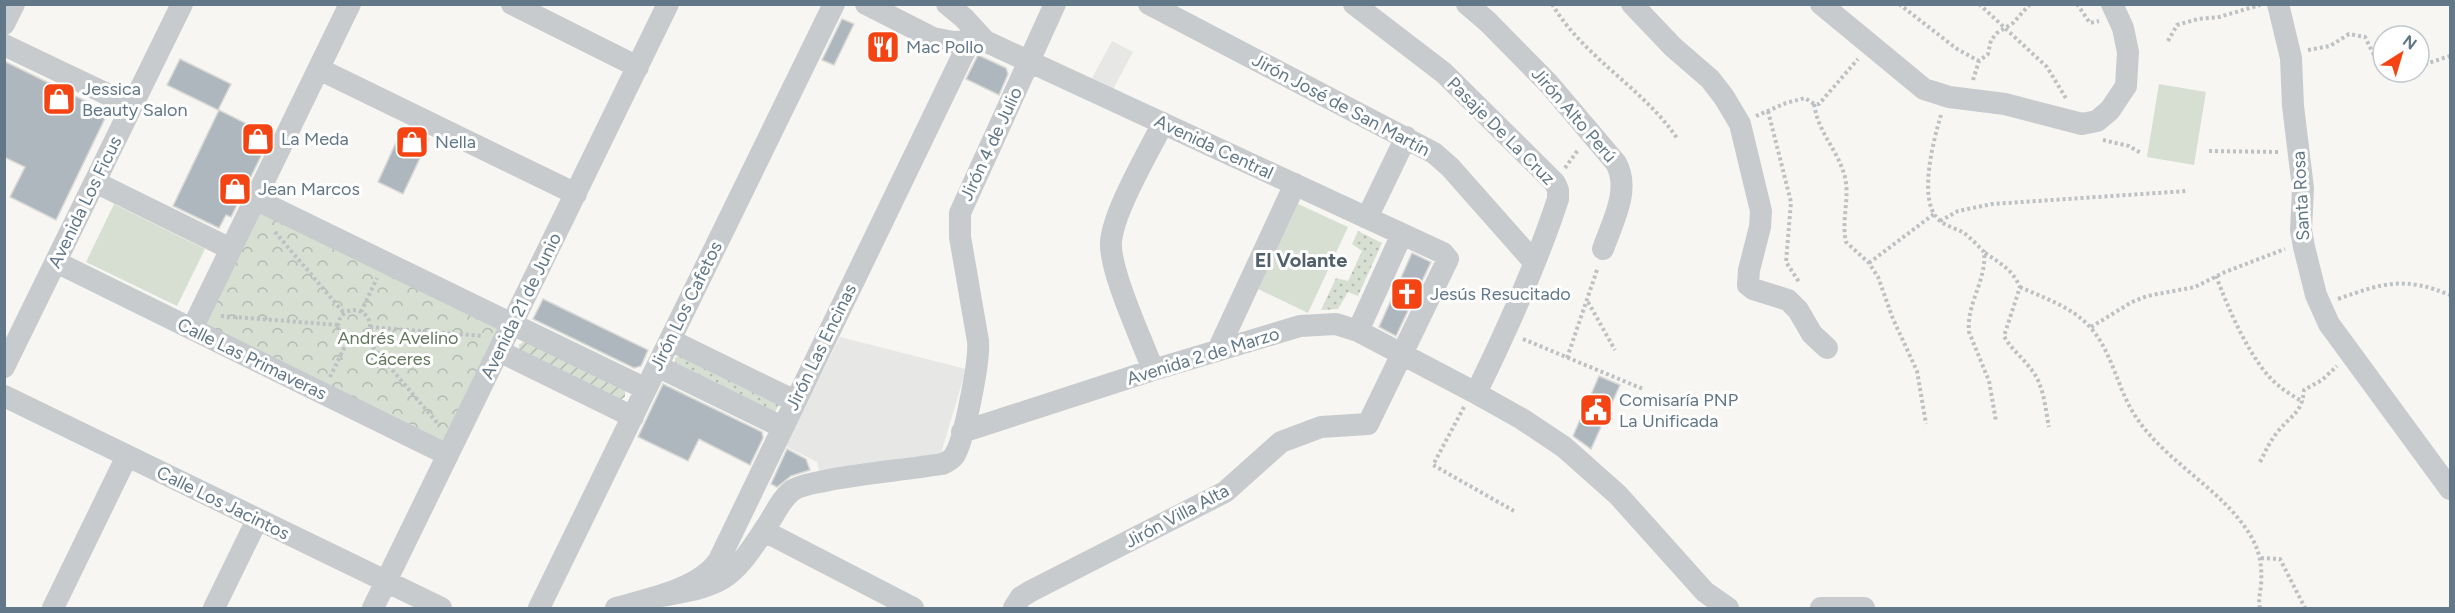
<svg xmlns="http://www.w3.org/2000/svg" width="2455" height="613" font-family="Figtree,sans-serif">
	<style>
		.built { fill: #e7e8e6 }
		.grass { fill: url(#grass-dots) }
		.park { fill: url(#park-crowns) }
		.garden { fill: url(#garden-furrows) }
		.pitch { fill: #d7dfd3 }
		.building { fill: #aeb7bd; stroke: #d8d8d5; stroke-width: 1.5 }
		.lines { fill: none; stroke-linecap: round; stroke-linejoin: round }
		.path { stroke: #bec1c3; stroke-width: 4; stroke-dasharray: 3 3; stroke-linecap: butt }
		.minor { stroke: #c8cbce; stroke-width: 22 }
		.labels { text-anchor: middle; dominant-baseline: central; stroke-width: 6; stroke-linejoin: round; paint-order: stroke }
		.poi-label { font-size: 18px; fill: #627787; stroke: #fff; text-anchor: start }
		.street-label { font-size: 18px; fill: #627787; stroke: #fff }
		.park-label { font-size: 18px; fill: #64785e; stroke: #fff }
		.neighbourhood-label { font-size: 20px; font-weight: bold; fill: #51606b; stroke: #fff }
	</style>
	<defs>
		<pattern id="grass-dots" width="8" height="8" patternUnits="userSpaceOnUse" patternTransform="scale(1.5)"><rect width="8" height="8" fill="#d7dfd3"/><path d="M2 2h.1M6 6h.1" fill="none" stroke="#b2bab1" stroke-width="1.8" stroke-linecap="round"/></pattern>
		<pattern id="park-crowns" width="20" height="18" patternUnits="userSpaceOnUse" patternTransform="scale(1.5)"><rect width="20" height="18" fill="#d7dfd3"/><path d="M2 6a3 3 0 1 1 6 0M12 15a3 3 0 1 1 6 0" fill="none" stroke="#b2bab1"/></pattern>
		<pattern id="garden-furrows" width="10" height="10" patternUnits="userSpaceOnUse" patternTransform="scale(1.5)"><rect width="10" height="10" fill="#d7dfd3"/><path d="M-1 1l2-2M0 10L10 0M9 11l2-2" fill="none" stroke="#b2bab1"/></pattern>
	</defs>
	<rect width="100%" height="100%" fill="#f7f6f2"/>
	<path class="built" d="M1112 41 1133 52 1112 91 1091 80Z
		M840 337 966 369 940 457 820 475 817 462 785 446Z"/>
	<path class="grass" d="M1358 231 1382 243 1358 296 1348 292 1338 309 1321 310 1336 278 1348 281 1362 251 1352 244Z
		M679 356 779 405 775 412 675 363V358Z"/>
	<path class="park" d="M261 211 501 328 446 442 205 325Z"/>
	<path class="garden" d="M526 340 625 389V397L619 401 519 352V345Z"/>
	<path class="pitch" d="M2159 84 2206 92 2194 165 2147 157Z
		M114 204 205 249 177 306 86 262Z
		M1298 204 1348 227 1308 313 1258 289Z"/>
	<path class="building" d="M842 19 854 24 834 65 822 60Z
		M978 55 1006 68 1008 74 999 95 966 79Z
		M180 59 231 84 218 110 167 85Z
		M4 61 108 112 56 220 10 197 25 167 4 157Z
		M219 110 271 136 231 217 226 215 219 228 173 206Z
		M403 127 429 139 403 194 378 182Z
		M1412 253 1431 262 1396 336 1379 327Z
		M543 299 648 350 641 366 634 368 533 319Z
		M1599 376 1620 385 1591 449 1573 436Z
		M663 384 762 432 763 438 750 465 699 439 688 461 638 437Z
		M787 449 806 459 810 470 791 476 777 487 771 484Z"/>
	<g class="lines">
		<path class="path" d="M1552 4C1584 58 1642 87 1677 138
			M1899 4 1957 49 1979 61
			M1979 4 2047 67 2067 100
			M2077 4 2090 23 2099 21
			M2168 41 2177 25 2198 19 2219 17 2260 5
			M2308 50 2330 46 2349 34 2365 37 2376 59 2383 66
			M2419 66 2450 56
			M1973 80 1979 61 1988 54 1991 40 1997 33 2013 23 2030 4
			M1814 104C1819 135 1837 148 1845 177 1850 198 1841 221 1846 242L1869 263 1878 277 1893 319 1917 371 1926 424
			M1768 111 1791 202 1786 262 1799 282
			M1941 115C1934 138 1917 201 1939 220 1945 226 1956 228 1964 233 1971 238 1978 246 1984 252 1987 280 1966 304 1969 332L1989 381 1996 421
			M1756 116 1786 103 1805 98 1814 104H1819L1858 59
			M2103 140 2129 146 2141 153
			M2209 151 2280 152
			M1565 168 1578 150
			M1940 221 1958 211 1992 204 2187 191
			M275 232 344 313
			M1985 253C2000 263 2012 269 2020 287L2004 336C2011 349 2022 357 2031 369 2044 385 2045 407 2049 427
			M1869 263 1934 214
			M2216 276C2228 308 2252 365 2279 386 2286 392 2295 397 2303 402
			M2020 287C2044 298 2072 307 2090 327 2114 354 2117 391 2138 420 2169 465 2230 494 2254 542 2261 556 2262 570 2261 586 2260 594 2258 601 2260 608
			M2338 299C2383 283 2404 276 2450 295
			M1588 302 1615 350
			M338 326a16 16 0 1 1 32 0a16 16 0 1 1-32 0Z
			M361 312 377 278
			M221 316 339 325
			M370 327 483 336
			M2091 327 2132 302 2147 296 2195 287 2225 272 2285 249
			M365 338 440 426
			M1523 339 1643 389
			M1567 358 1598 267
			M330 377 348 340
			M1464 407 1433 465 1514 511
			M2260 462C2266 450 2271 439 2280 429 2293 414 2302 412 2304 390L2322 380 2337 366
			M2261 558 2280 559 2305 608"/>
		<path class="minor" d="M512 4 638 67
			M866 4 933 38 953 42 981 41
			M947 4 964 18 985 41 1443 253 1448 259 1368 424 1321 427 1281 442 1225 492 1031 591 1021 597 1014 608
			M1149 4 1434 153 1450 167 1534 262
			M1354 4 1444 73 1555 183 1558 190V199C1536 266 1507 330 1476 393
			M1467 4 1487 21 1549 84 1616 163C1631 190 1612 223 1603 249
			M1632 4 1673 47 1710 79 1724 97 1740 124 1761 211 1760 227 1749 270 1748 285 1753 289 1788 300 1798 310 1812 334 1827 348
			M1821 4 1924 89 1949 97 2005 104 2082 124 2097 121 2110 110 2126 86 2128 52 2123 28 2112 4
			M2278 4 2291 58 2293 106 2303 188 2301 230 2304 247 2316 295 2329 324 2450 489
			M4 24 14 4
			M4 45 132 106
			M319 69 576 194
			M95 182 231 249
			M255 199 646 389
			M1367 218 1406 137
			M56 262 448 455
			M192 329 350 4
			M1358 331 1402 234
			M670 340 795 401
			M1218 350 1295 184
			M499 351 633 417
			M657 366 782 427
			M4 367 182 4
			M1153 370C1142 340 1109 270 1111 242 1113 212 1148 153 1163 123
			M4 396 441 608
			M962 432 1153 370 1300 326 1336 324 1358 331 1472 391 1522 419 1564 447 1618 495 1705 592 1728 608
			M764 531 913 608
			M656 597C721 585 729 585 766 527 774 516 781 498 793 490 803 484 817 483 829 480 866 473 904 470 942 464 947 462 951 460 954 456 964 442 980 360 978 341L960 237V213L1055 4
			M53 608 127 456
			M214 608 257 520
			M373 608 668 4
			M539 608 834 4
			M616 608C648 599 700 589 719 560L975 30
			M1821 608H1864"/>
	</g>
	<defs>
		<symbol id="restaurant-square" viewBox="-11 -11 22 22"><rect x="-9" y="-9" width="18" height="18" rx="4" fill="#f54414" stroke="#fff"/><path d="M-5-6h1v4h1v-4h1v4h1v-4h1v5L-1.5 .5V6h-2V.5L-5-1ZM5-6V6H3V1.5H1.5Q1.5-4 5-6Z" fill="#fff"/></symbol>
		<symbol id="shop-square" viewBox="-11 -11 22 22"><rect x="-9" y="-9" width="18" height="18" rx="4" fill="#f54414" stroke="#fff"/><path d="M-5-2.5h2.3a2.7 3.5 0 0 1 5.4 0H5L5.5 6h-11ZM-1.5-2.5h3a1.5 2.3 0 0 0-3 0Z" fill="#fff"/></symbol>
		<symbol id="church-square" viewBox="-11 -11 22 22"><rect x="-9" y="-9" width="18" height="18" rx="4" fill="#f54414" stroke="#fff"/><path d="M-1.2-6h2.4v3.5h3.3v2.4h-3.3V6h-2.4V-.1h-3.3v-2.4h3.3Z" fill="#fff"/></symbol>
		<symbol id="civic-square" viewBox="-11 -11 22 22"><rect x="-9" y="-9" width="18" height="18" rx="4" fill="#f54414" stroke="#fff"/><path d="M-.6-6.5H3V-4.5H.6V-3L4-1V1h2V6H-6V1h2V-1L-.6-3ZM-1.2 2.5V6h2.4V2.5Z" fill="#fff"/></symbol>
	</defs>
	<g fill-rule="evenodd">
		<use href="#restaurant-square" x="864" y="28" width="38" height="38"/>
		<use href="#shop-square" x="40" y="80" width="38" height="38"/>
		<use href="#shop-square" x="239" y="120" width="38" height="38"/>
		<use href="#shop-square" x="393" y="123" width="38" height="38"/>
		<use href="#shop-square" x="216" y="170" width="38" height="38"/>
		<use href="#church-square" x="1388" y="275" width="38" height="38"/>
		<use href="#civic-square" x="1577" y="391" width="38" height="38"/>
	</g>
	<g class="labels">
		<g class="poi-label">
			<text x="906" y="47">Mac Pollo</text>
			<text x="82" y="89">Jessica<tspan x="82" dy="21">Beauty Salon</tspan></text>
			<text x="281" y="139">La Meda</text>
			<text x="435" y="142">Nella</text>
			<text x="258" y="189">Jean Marcos</text>
			<text x="1430" y="294">Jesús Resucitado</text>
			<text x="1619" y="400">Comisaría PNP<tspan x="1619" dy="21">La Unificada</tspan></text>
		</g>
		<g class="street-label">
			<text transform="translate(1341 105) rotate(28)">Jirón José de San Martín</text>
			<text transform="translate(1574 115) rotate(49)">Jirón Alto Perú</text>
			<text transform="translate(1501 131) rotate(45)">Pasaje De La Cruz</text>
			<text transform="translate(991 144) rotate(-65)">Jirón 4 de Julio</text>
			<text transform="translate(1214 147) rotate(25)">Avenida Central</text>
			<text transform="translate(2301 196) rotate(-93)">Santa Rosa</text>
			<text transform="translate(85 202) rotate(-64)">Avenida Los Ficus</text>
			<text transform="translate(521 306) rotate(-64)">Avenida 21 de Junio</text>
			<text transform="translate(686 306) rotate(-64)">Jirón Los Cafetos</text>
			<text transform="translate(821 347) rotate(-64)">Jirón Las Encinas</text>
			<text transform="translate(1203 356) rotate(-17)">Avenida 2 de Marzo</text>
			<text transform="translate(252 359) rotate(26)">Calle Las Primaveras</text>
			<text transform="translate(223 503) rotate(26)">Calle Los Jacintos</text>
			<text transform="translate(1177 516) rotate(-28)">Jirón Villa Alta</text>
		</g>
		<g class="park-label">
			<text x="398" y="338">Andrés Avelino<tspan x="398" dy="21">Cáceres</tspan></text>
		</g>
		<g class="neighbourhood-label">
			<text x="1301" y="260">El Volante</text>
		</g>
	</g>
	<rect width="2455" height="613" fill="none" stroke="#627787" stroke-width="12"/>
	<g transform="translate(2401 54) rotate(37)"><circle r="28" fill="#ffffff" stroke="#c0c9cf" stroke-width="1.5"/>
	<path d="M0-4.5L10 22L0 15L-10 22Z" fill="#f54414"/>
	<text y="-9" font-size="16" font-weight="bold" text-anchor="middle" fill="#627787">N</text>
	</g>
</svg>
